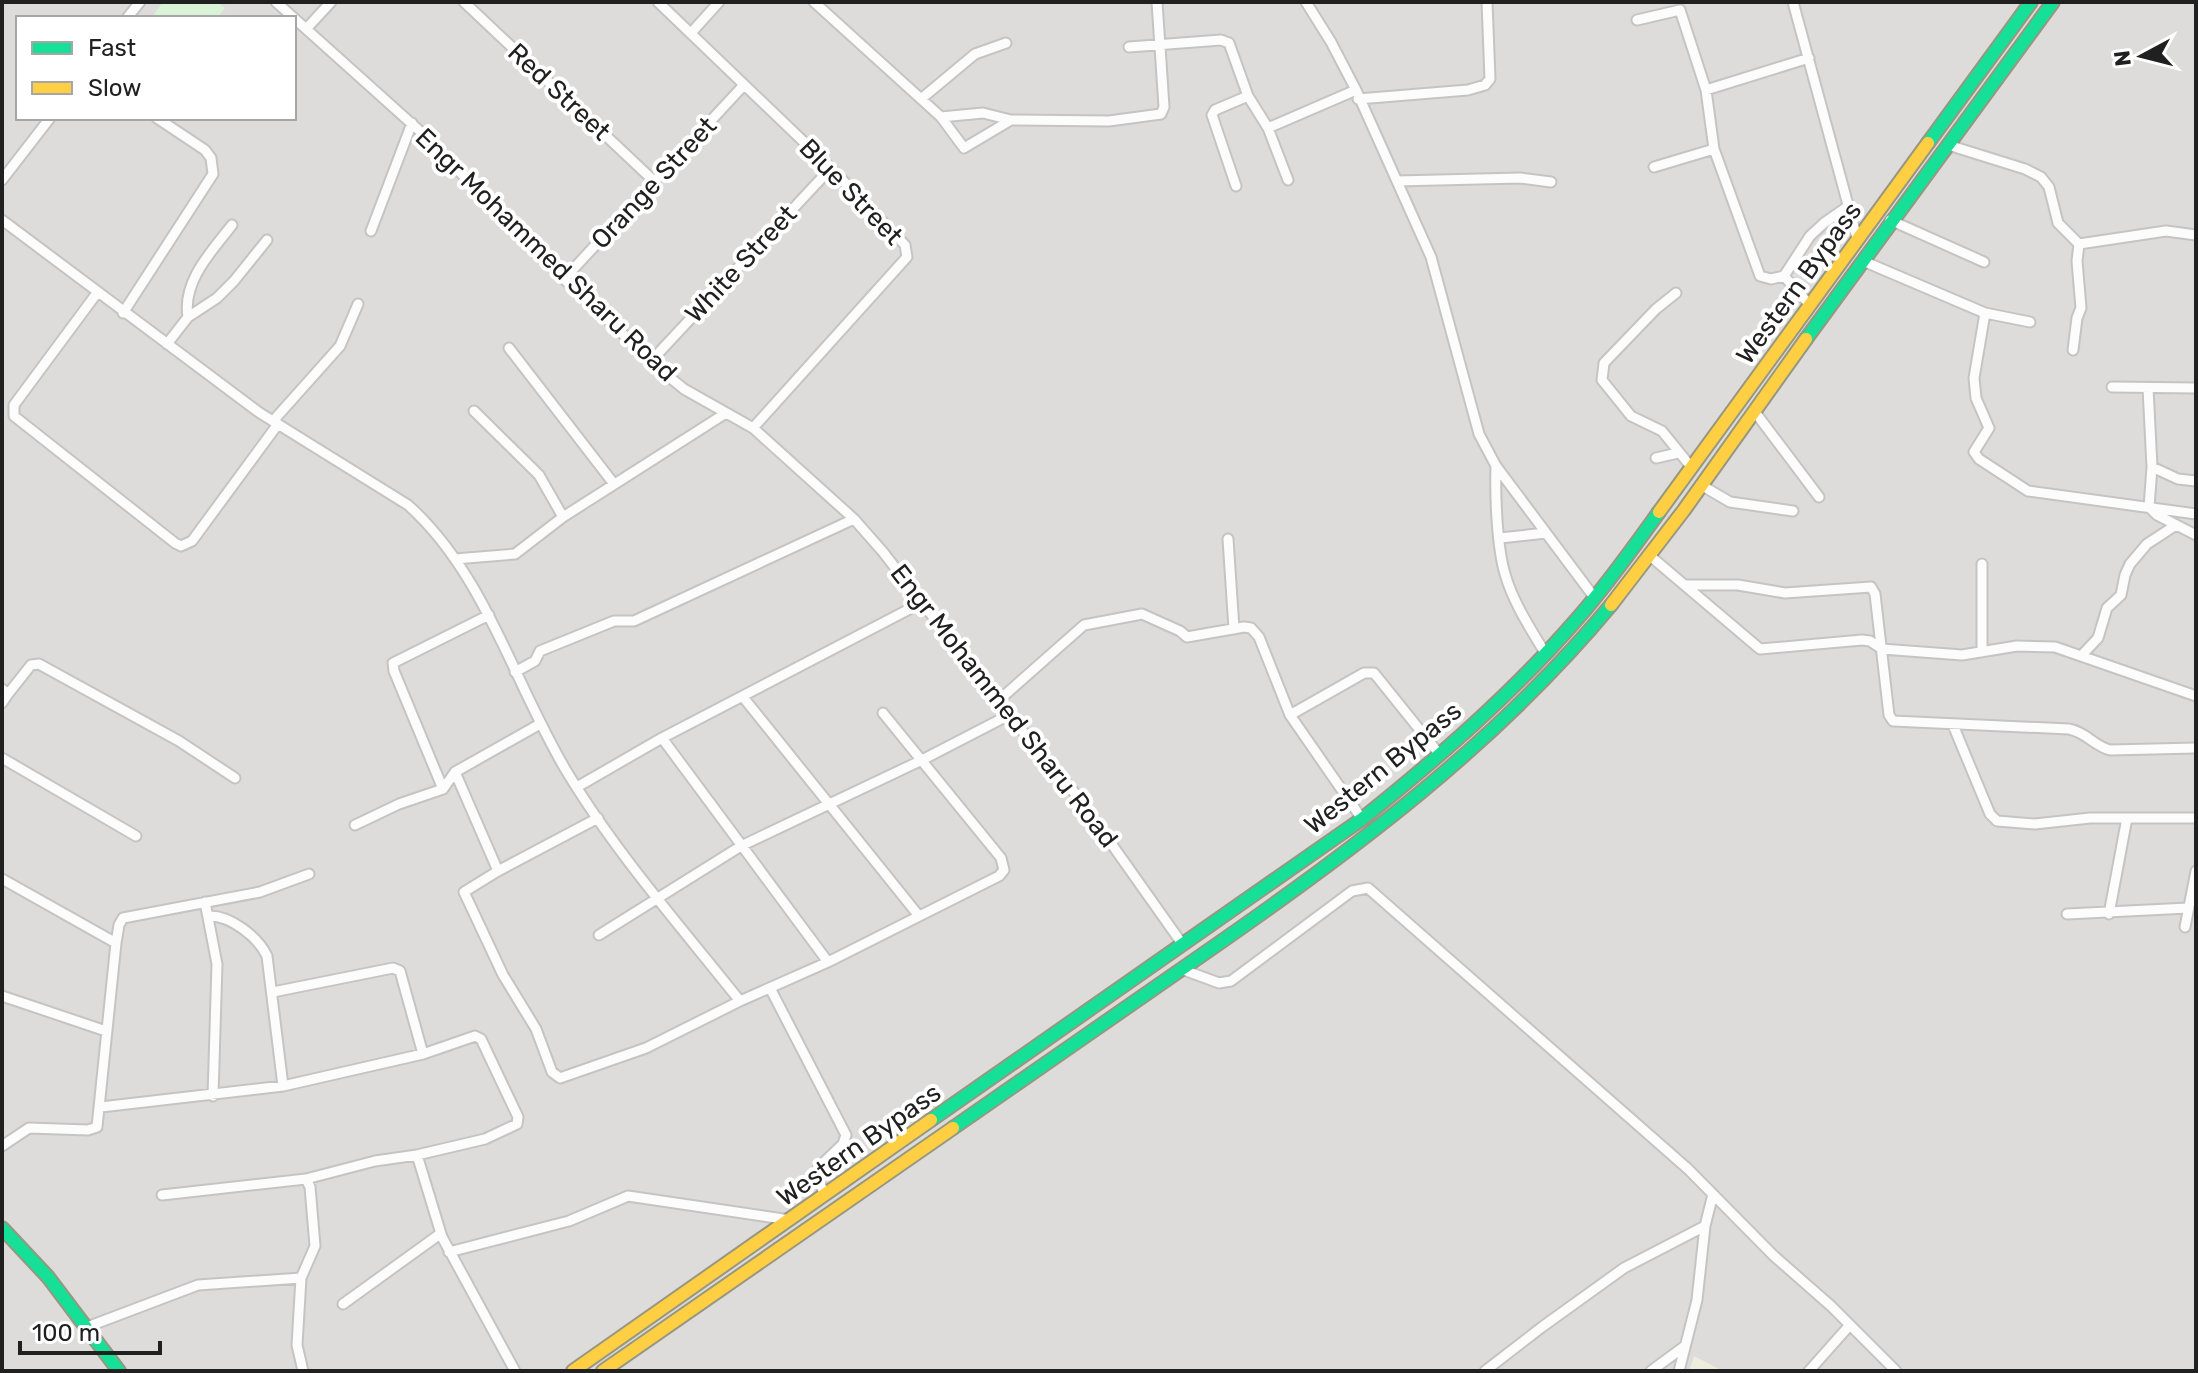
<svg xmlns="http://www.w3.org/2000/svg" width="2198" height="1373" font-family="Rubik,sans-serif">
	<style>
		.residential { fill: #dddcda; fill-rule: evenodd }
		.farmland { fill: #ededdd }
		.park { fill: #d9f3d7 }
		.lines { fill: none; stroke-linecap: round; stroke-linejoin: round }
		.street-casing { stroke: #c5c4c3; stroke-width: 13 }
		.fast-casing { stroke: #979781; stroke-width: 16 }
		.slow-casing { stroke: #979781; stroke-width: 16 }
		.street { stroke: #fcfcfc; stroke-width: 9 }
		.fast { stroke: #16e098; stroke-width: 12 }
		.slow { stroke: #ffcf43; stroke-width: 12 }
		.labels { text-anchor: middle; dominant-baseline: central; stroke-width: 8; stroke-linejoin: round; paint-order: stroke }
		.street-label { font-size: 26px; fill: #202020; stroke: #fff }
	</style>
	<rect width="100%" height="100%" fill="#eeece9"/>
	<path class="residential" d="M2 2H2196V1371H2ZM18 18H294V118H18Z"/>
	<path class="farmland" d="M1694 1356 1723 1371H1689Z"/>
	<path class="park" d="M163 2H217L225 8 217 18H159L154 14Z"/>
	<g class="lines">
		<defs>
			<path id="street" d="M276 2 422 133 564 279 668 376 684 389 753 428 854 519 883 552 1009 715 1079 798 1183 945
				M464 2 655 182
				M658 2 831 168 905 245 907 257 753 428
				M814 2 941 117 964 148 1011 120
				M1306 2 1331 42 1356 90 1431 257 1479 434 1496 466 1594 597
				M1793 2 1857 238
				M127 18 140 2
				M1637 20 1680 10 1706 90 1714 149 1760 276 1771 279 1784 276 1810 236 1824 223 1847 207
				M307 28 331 2
				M691 33 719 2
				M1129 47 1221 40 1229 43 1248 96 1268 128 1288 180
				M1706 90 1809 58
				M921 99 975 54 1006 43
				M1358 99 1468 90 1485 85 1490 79 1487 2
				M941 117 983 113 1011 120 1109 121 1161 114 1164 107 1157 2
				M1268 128 1356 90
				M1948 145 2025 169 2041 177 2049 187 2058 223 2079 244
				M1654 167 1714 149
				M2 180 50 118
				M1397 181 1520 178 1551 182
				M1236 186 1212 115 1215 110 1248 96
				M2 220 260 413 408 505C486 575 514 684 567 772 616 853 681 927 740 1001
				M1890 220 1984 262
				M371 231 412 123
				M2079 244 2166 231 2196 235
				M1863 261 1985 313 2030 322
				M1784 276 1809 304
				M564 279 743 86
				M97 293 14 405V416L175 543 181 546 192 541 278 424
				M1676 293 1656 309 1604 363 1602 380 1631 416 1662 431 1692 468
				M123 313 213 174 211 158 205 150 157 118
				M1985 313 1974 378 1976 398 1989 428 1974 452 1979 459 2028 491 2196 514
				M188 317C182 281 212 251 232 225
				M167 344 188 317 217 298 234 281 267 240
				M509 348 614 484
				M2073 350 2077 318 2081 308 2077 261 2079 244
				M652 360 831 168
				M2112 387 2196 388
				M2148 388 2152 467 2149 507
				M474 411 539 475 563 517
				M1755 412 1819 497
				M273 421 340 346 358 304
				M1656 458 1678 453
				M1496 467C1495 496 1497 547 1505 574 1513 602 1530 628 1545 653
				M2152 467 2178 479 2196 481
				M1701 485 1730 502 1793 511
				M2149 507 2157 515 2196 535
				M1500 538 1546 533
				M1228 539 1234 629
				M1649 555 1760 649 1862 640 1870 641 1882 649 1962 655 2017 646 2055 647 2196 696
				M455 559 515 554 563 517 726 413
				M1685 585H1738L1785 593 1871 587 1875 594 1889 715 1893 721 2069 729C2086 732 2094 746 2110 750L2196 748
				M1982 652V564
				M2081 656 2098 638 2107 608 2121 595 2125 575 2130 564 2147 544 2176 525
				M515 672 535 661 540 651 614 621H634L854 519
				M2 689 8 694 2 703
				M8 694 31 665 39 664 179 741 235 778
				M743 697 919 916
				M998 701 1084 625 1142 614 1180 631 1187 637 1244 627 1251 628 1259 637 1290 715 1362 819
				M1290 715 1364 673H1374L1440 755
				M1953 725 1990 814 1997 821 2035 824 2090 818H2196
				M662 738 828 962
				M2 758 136 836
				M455 772 498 871
				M577 787 662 738 923 602
				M443 789 394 671 393 663 489 615
				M598 818 498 871 464 892 503 975 536 1029 552 1072 560 1078 646 1048 740 1001 828 962 999 876 1004 870 1001 858 883 713
				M355 825 399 804 443 789 455 772 540 724
				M2 879 116 943
				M205 902 217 964 213 1096
				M2067 914 2188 908
				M2109 914 2127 818
				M210 916C231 916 258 937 267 956L283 1086
				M2185 927 2196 871
				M599 935 741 846 920 761 1009 715
				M1181 969 1219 983 1231 981 1352 891 1368 888 1688 1169 1774 1256 1831 1306 1896 1371
				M770 988 846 1135 843 1144 818 1168V1179L825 1195
				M273 992 393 968 400 971 423 1054
				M2 996 106 1031
				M101 1107 283 1086 423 1054 475 1036 481 1039 518 1117 517 1124 485 1139 417 1155 375 1161 306 1179 162 1195
				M2 1146 29 1128 88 1130 97 1127 116 943 119 925 123 918 260 892 309 874
				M417 1155 442 1237 515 1371
				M449 1252 569 1221 628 1196 790 1220
				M343 1304 440 1234
				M87 1327 198 1285 301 1278
				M303 1371 297 1345 301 1278 315 1246 310 1187 306 1179
				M1485 1371 1542 1327 1624 1268 1705 1226
				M1651 1371 1685 1346
				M1679 1371 1697 1300 1705 1226 1713 1194
				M1809 1371 1849 1326"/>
			<path id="fast" d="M1928 143 2031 2
				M1806 339 2053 2
				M931 1120 1362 819C1438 758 1513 693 1577 619 1607 585 1633 548 1659 512
				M953 1128C1036 1070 1119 1013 1202 955 1351 852 1495 745 1611 605
				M2 1228 48 1277 119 1371"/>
			<path id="slow" d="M1659 512 1928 143
				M1611 605 1684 510 1806 339
				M573 1371 931 1120
				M603 1371 953 1128"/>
		</defs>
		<use href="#street" class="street-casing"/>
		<use href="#fast" class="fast-casing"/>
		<use href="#slow" class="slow-casing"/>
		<use href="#street" class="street"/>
		<use href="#fast" class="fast"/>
		<use href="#slow" class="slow"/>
	</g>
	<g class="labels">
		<g class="street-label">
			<text transform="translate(559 92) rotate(43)">Red Street</text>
			<text transform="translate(654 183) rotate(-47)">Orange Street</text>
			<text transform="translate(851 192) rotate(46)">Blue Street</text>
			<text transform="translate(546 255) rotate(44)">Engr Mohammed Sharu Road</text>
			<text transform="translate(741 264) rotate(-47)">White Street</text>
			<text transform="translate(1799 283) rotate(-54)">Western Bypass</text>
			<text transform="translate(1004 706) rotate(52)">Engr Mohammed Sharu Road</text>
			<text transform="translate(1383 768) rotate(-39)">Western Bypass</text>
			<text transform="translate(859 1145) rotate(-35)">Western Bypass</text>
		</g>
	</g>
	<rect width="2198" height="1373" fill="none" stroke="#202020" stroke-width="8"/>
	<rect x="16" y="16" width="280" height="104" fill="#ffffff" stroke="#a6a6a6" stroke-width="2"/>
	<rect x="32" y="42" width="40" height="12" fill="#16e098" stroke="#a6a6a6" stroke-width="2"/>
	<text x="88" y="56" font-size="24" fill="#202020">Fast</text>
	<rect x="32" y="82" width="40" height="12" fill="#ffcf43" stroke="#a6a6a6" stroke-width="2"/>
	<text x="88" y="96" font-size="24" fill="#202020">Slow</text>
	<g transform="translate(2142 56) rotate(263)" stroke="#ffffff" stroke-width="6" paint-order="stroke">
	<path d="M0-6L14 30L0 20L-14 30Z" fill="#202020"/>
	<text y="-12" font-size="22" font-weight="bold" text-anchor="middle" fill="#202020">N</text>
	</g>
	<path d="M20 1341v12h140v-12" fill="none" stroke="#202020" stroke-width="4"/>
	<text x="32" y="1341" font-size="24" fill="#202020" stroke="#ffffff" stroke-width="6" paint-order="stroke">100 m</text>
</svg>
